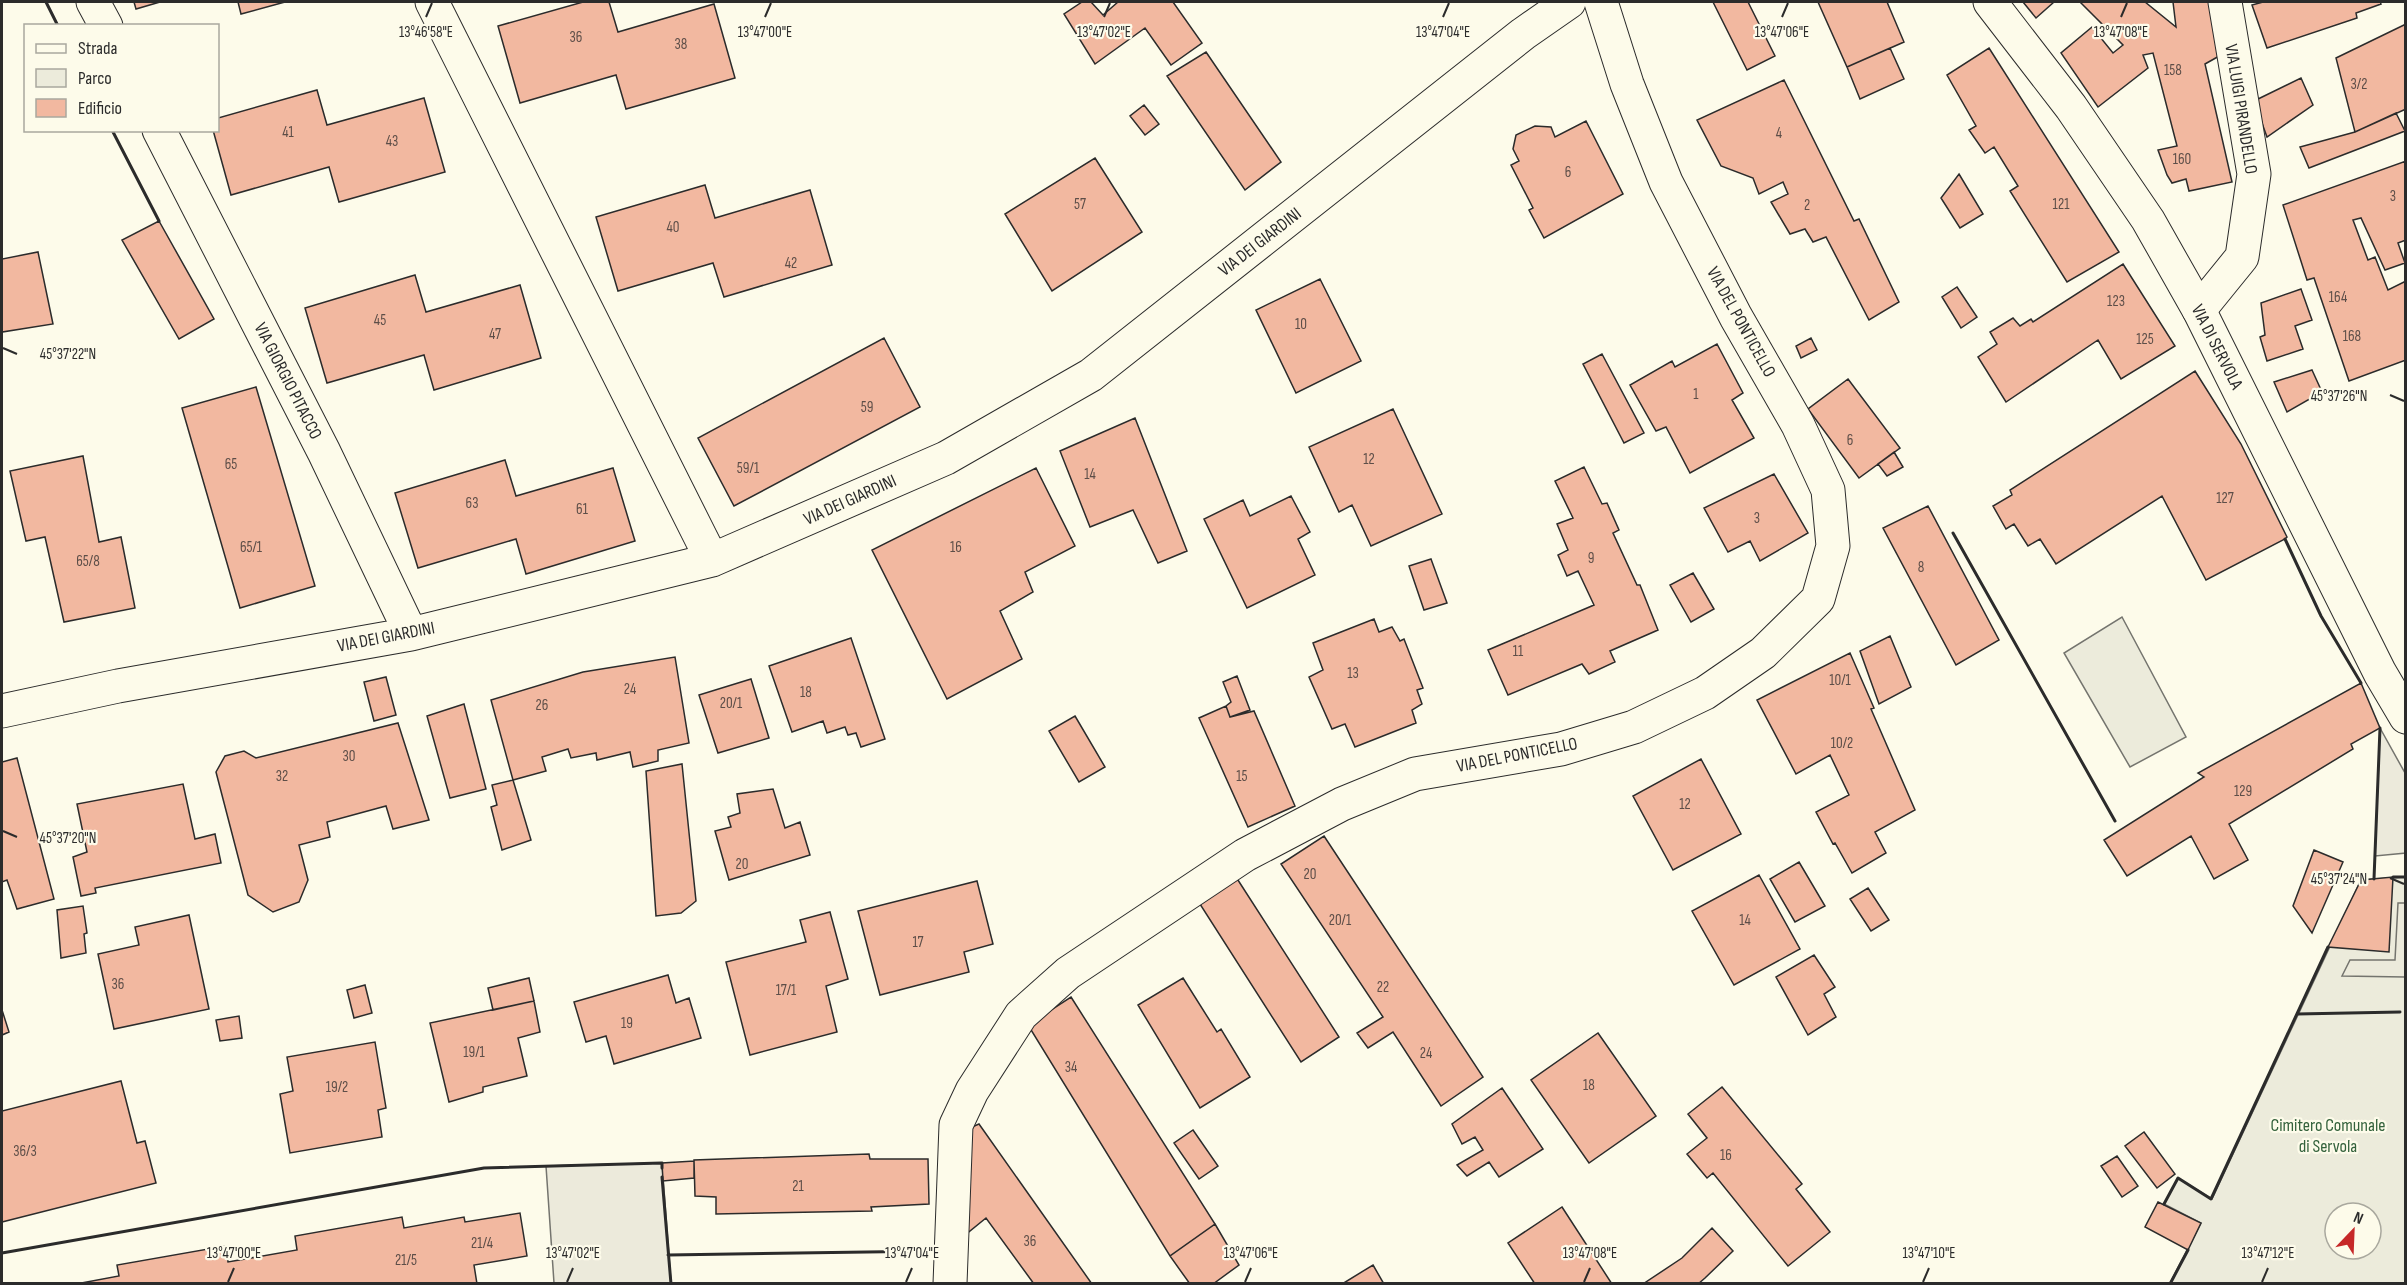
<svg xmlns="http://www.w3.org/2000/svg" width="2407" height="1285" font-family="'Sofia Sans Condensed',sans-serif">
	<style>
		.green { fill: #ecebdb; stroke: #74746e; stroke-width: 1.5; fill-rule: evenodd }
		.parking { fill: #eceadb; stroke: #74746e; stroke-width: 1.5 }
		.building { fill: #f2b8a0; stroke: #2b2b2b; stroke-width: 1.5 }
		.lines { fill: none; stroke-linecap: round; stroke-linejoin: round }
		.minor-casing { stroke: #2b2b2b; stroke-width: 35 }
		.major-casing { stroke: #2b2b2b; stroke-width: 35 }
		.minor { stroke: #fdfbea; stroke-width: 33 }
		.major { stroke: #fdfbea; stroke-width: 33 }
		.wall { stroke: #2b2b2b; stroke-width: 3 }
		.ticks { fill: none; stroke: #2b2b2b; stroke-width: 2 }
		.labels { text-anchor: middle; dominant-baseline: central; stroke-width: 4.5; stroke-linejoin: round; paint-order: stroke }
		.number-label { font-size: 15px; fill: #5d4e48 }
		.street-label { font-size: 18px; fill: #2b2b2b; stroke: #fdfbea }
		.park-label { font-size: 18px; fill: #34623c; stroke: #fdfbea }
		.ticks-label { font-size: 15px; text-anchor: middle; fill: #2b2b2b; stroke: #fdfbea; stroke-width: 4.5; stroke-linejoin: round; paint-order: stroke }
	</style>
	<rect width="100%" height="100%" fill="#fdfbea"/>
	<path class="green" d="M2122 617 2186 737 2130 767 2064 653Z
		M2405 877V1283H2170L2201 1223 2164 1204 2178 1178 2212 1199 2361 880ZM2335 1213H2371V1249H2335Z"/>
	<path class="parking" d="M2380 728 2405 773 2406 853 2375 856Z
		M2398 903H2405V977L2342 976 2350 960H2395Z
		M662 1163 671 1283H554L546 1166Z"/>
	<path class="building" d="M134 2H160L136 9Z
		M238 2H285L241 14Z
		M583 2H609L618 32 714 4 735 78 626 109 616 75 520 103 498 26Z
		M1082 2H1091L1103 15 1118 2H1173L1202 43 1171 65 1145 28 1095 64 1064 14Z
		M1713 2H1748L1775 56 1747 70Z
		M1818 2H1887L1904 42 1847 67Z
		M2023 2H2054L2036 18Z
		M2080 2H2145L2176 27 2173 2H2214L2221 55 2205 64 2232 182 2189 191 2186 179 2172 183 2167 175 2158 150 2177 146 2153 53 2143 55 2148 68 2098 107 2061 53 2092 27 2113 53 2123 45Z
		M2263 2H2380L2381 4 2356 13 2357 18 2267 48 2252 5Z
		M2406 24V109L2355 132 2336 58Z
		M1890 48 1904 79 1860 99 1847 67Z
		M1989 48 2119 252 2067 282 2010 191 2018 186 1994 147 1985 153 1969 130 1976 126 1947 75Z
		M1206 52 1281 162 1245 190 1167 76Z
		M2301 78 2313 105 2267 137 2254 101Z
		M1784 80 1854 221 1859 219 1899 302 1869 320 1826 237 1813 242 1805 229 1790 234 1771 202 1788 194 1783 182 1759 194 1753 178 1721 166 1697 120Z
		M317 90 327 125 424 98 445 172 339 202 329 167 231 195 213 130H218V118Z
		M1144 105 1159 124 1145 135 1130 116Z
		M2396 113 2405 131 2309 168 2300 147 2355 132Z
		M1586 121 1623 194 1544 238 1529 210 1533 208 1511 165 1519 161 1513 149 1516 135 1535 126 1551 127 1555 137Z
		M1095 158 1142 232 1052 291 1005 214Z
		M2406 161V240L2398 243 2405 263 2385 270 2361 218 2353 220 2368 260 2375 257 2388 290 2406 281V360L2349 381 2314 278 2307 280 2283 205Z
		M1959 174 1983 214 1960 228 1941 198Z
		M705 185 715 218 810 190 832 265 724 297 713 263 618 291 596 217Z
		M159 221 214 319 179 339 122 240Z
		M38 252 53 324 2 332V259Z
		M2123 264 2175 346 2121 379 2098 340 2006 402 1978 357 1997 344 1990 332 2013 318 2020 326 2031 319 2033 322Z
		M415 275 426 312 520 285 541 358 434 390 424 355 327 383 305 308Z
		M1320 279 1361 361 1296 393 1256 310Z
		M1957 287 1977 317 1961 328 1942 297Z
		M2301 289 2312 320 2295 326 2303 349 2267 361 2260 337 2265 335 2261 303Z
		M884 338 920 407 734 506 698 438Z
		M1811 338 1817 350 1801 358 1796 346Z
		M1717 344 1743 393 1732 400 1754 438 1690 473 1666 427 1656 431 1630 385 1672 361 1675 367Z
		M1602 354 1644 433 1624 443 1583 364Z
		M2312 370 2322 392 2287 412 2274 382Z
		M2195 371 2241 444 2287 537 2285 539 2206 580 2162 496 2056 564 2040 539 2028 546 2014 524 2006 529 1993 506 2012 495 2010 490Z
		M1848 379 1900 448 1859 478 1808 409Z
		M256 387 315 586 240 608 182 408Z
		M1393 409 1442 514 1371 546 1352 505 1339 512 1309 447Z
		M1135 418 1187 551 1158 563 1133 510 1090 527 1060 451Z
		M1894 452 1903 467 1887 476 1878 464Z
		M83 456 99 542 121 537 135 608 64 622 45 537 26 541 10 471Z
		M505 460 516 496 613 468 635 541 526 574 516 539 418 568 395 493Z
		M1584 467 1602 504 1607 503 1619 530 1613 533 1637 585H1640L1658 630 1610 651 1615 662 1589 674 1582 664 1508 695 1488 650 1594 605 1578 571 1567 576 1558 555 1568 550 1557 524 1573 518 1555 481Z
		M1036 468 1075 546 1025 572 1033 592 1000 611 1022 659 947 699 872 550Z
		M1774 474 1808 533 1760 561 1750 541 1728 552 1704 508Z
		M1291 496 1310 532 1298 539 1315 575 1247 608 1204 519 1243 500 1250 516Z
		M1928 506 1999 640 1956 665 1883 528Z
		M1431 559 1447 603 1424 610 1409 566Z
		M1693 573 1714 609 1691 622 1670 585Z
		M1374 619 1379 632 1392 627 1400 641 1404 639 1423 688 1417 690 1422 704 1412 710 1416 723 1355 747 1345 724 1332 729 1309 677 1323 670 1313 643Z
		M1890 636 1911 687 1879 704 1860 651Z
		M851 638 885 739 861 747 856 733 848 735 845 727 827 733 823 721 792 732 769 666Z
		M1850 653 1874 708 1871 709 1915 810 1875 832 1886 853 1852 873 1835 843 1833 844 1816 812 1849 795 1830 755 1796 774 1757 700Z
		M675 657 689 743 658 750V761L633 767 630 752 597 760 596 753 571 758 568 749 542 757 546 771 513 780 491 700 583 672Z
		M1237 676 1250 710 1230 717 1226 706 1231 702 1223 682Z
		M386 677 396 715 374 721 364 682Z
		M751 679 769 738 718 753 699 695Z
		M2361 683 2380 728 2351 744 2353 749 2229 824 2248 860 2214 879 2191 836 2127 876 2104 840 2204 777 2198 773Z
		M464 704 486 789 450 798 427 716Z
		M1226 706 1230 717 1254 711 1295 806 1248 827 1199 718Z
		M1075 716 1105 767 1079 782 1049 731Z
		M398 723 429 820 393 829 386 806 327 822 330 837 299 845 308 880 299 902 273 912 248 895 216 772 225 756 244 751 256 758Z
		M17 758 54 899 17 909 7 880 2 882V762Z
		M1701 759 1741 834 1673 870 1633 796Z
		M682 764 696 901 681 913 656 916 646 771Z
		M513 780 531 840 502 850 491 807 497 805 492 785Z
		M183 784 195 839 215 834 221 863 95 888 96 893 81 896 73 857 87 852 77 804Z
		M773 789 785 828 800 822 810 855 729 880 715 831 731 827 728 817 740 813 737 794Z
		M1324 836 1483 1077 1441 1106 1393 1032 1368 1048 1357 1033 1383 1017 1281 864Z
		M2314 850 2343 862 2312 933 2293 906Z
		M1799 862 1825 906 1795 922 1770 879Z
		M1759 875 1800 949 1734 985 1692 911Z
		M1236 877 1339 1037 1301 1062 1198 901Z
		M2393 877 2389 952 2328 947 2361 880Z
		M977 881 993 944 964 952 969 972 880 995 858 911Z
		M1868 888 1889 920 1871 931 1850 899Z
		M83 906 87 933 84 934 86 953 61 958 57 910Z
		M830 912 848 979 826 986 837 1032 750 1055 726 962 806 942 800 920Z
		M189 915 209 1009 114 1029 98 954 139 945 135 927Z
		M1814 955 1835 987 1824 994 1836 1017 1808 1035 1776 977Z
		M668 975 676 1003 689 998 701 1038 614 1064 606 1036 586 1042 574 1002Z
		M529 978 534 1001 493 1010 488 988Z
		M1183 978 1217 1032 1221 1029 1250 1077 1200 1108 1138 1005Z
		M365 985 372 1013 354 1018 347 990Z
		M1071 997 1215 1224 1170 1256 1028 1025Z
		M534 1001 540 1032 518 1038 527 1076 483 1087V1092L449 1102 430 1023Z
		M2 1010 9 1032 2 1035Z
		M239 1016 242 1038 220 1041 216 1020Z
		M1598 1033 1656 1116 1589 1163 1531 1080Z
		M375 1042 386 1108 378 1110 382 1137 290 1153 280 1094 293 1091 287 1057Z
		M121 1081 137 1143 145 1141 156 1183 2 1222V1111Z
		M1722 1087 1802 1184 1796 1189 1830 1232 1788 1266 1713 1173 1707 1178 1687 1154 1707 1138 1688 1114Z
		M1502 1088 1543 1149 1499 1177 1489 1162 1467 1176 1457 1165 1483 1150 1475 1137 1462 1144 1452 1124Z
		M979 1124 1092 1284H1034L986 1218 965 1235 972 1127Z
		M1193 1130 1218 1166 1199 1179 1174 1143Z
		M2144 1132 2175 1174 2157 1188 2125 1146Z
		M869 1154 870 1159H928L929 1204 871 1207 872 1211 716 1214V1197L695 1196 694 1160Z
		M2117 1156 2138 1186 2122 1197 2101 1166Z
		M694 1161V1178L663 1181 662 1163Z
		M2158 1202 2201 1223 2188 1250 2145 1227Z
		M1562 1207 1612 1284H1535L1508 1243Z
		M520 1213 527 1256 474 1265 477 1284H76L119 1276 117 1265 225 1246 228 1262 297 1250 295 1236 402 1217 404 1228 464 1217 465 1222Z
		M1215 1224 1239 1265 1213 1284H1190L1170 1256Z
		M1712 1228 1733 1251 1705 1278 1698 1284H1643L1682 1258Z
		M1373 1265 1384 1284H1342Z"/>
	<g class="lines">
		<defs>
			<path id="minor" d="M93 2 106 26
				M432 2 712 560
				M159 130 324 452 411 634
				M2199 310 2242 257 2254 174 2225 2
				M2 711 118 686 411 634 712 560 946 458 1091 375 1523 34 1569 2
				M950 1284 956 1125 972 1091 1021 1015 1068 973 1245 855 1342 804 1415 774 1561 749 1634 727 1705 693 1763 653 1818 599 1833 546 1828 490 1798 425 1736 317 1666 182 1627 84 1601 2"/>
			<path id="major" d="M1990 2 2071 107 2148 220 2199 310 2380 673 2406 717"/>
		</defs>
		<use href="#minor" class="minor-casing"/>
		<use href="#major" class="major-casing"/>
		<use href="#minor" class="minor"/>
		<use href="#major" class="major"/>
		<path class="wall" d="M46 2 58 26
			M112 130 159 221
			M1953 533 2115 821
			M2285 539 2321 616 2361 683
			M2393 877H2406
			M2374 879 2380 728
			M2297 1014 2400 1012
			M662 1177 671 1284
			M2164 1204 2178 1178 2211 1199 2328 947
			M2 1253 484 1168 662 1163V1168
			M668 1255 937 1251
			M2170 1284 2188 1250"/>
	</g>
	<path class="ticks" d="M426 17 432 3M765 17 771 3M1104 17 1110 3M1443 17 1449 3M1782 17 1788 3M2121 17 2127 3M3 348 17 354M2390 395 2404 401M3 831 17 837M2390 878 2404 884M228 1282 234 1268M567 1282 573 1268M906 1282 912 1268M1245 1282 1251 1268M1584 1282 1590 1268M1923 1282 1929 1268M2262 1282 2268 1268"/>
	<g class="labels">
		<g class="number-label">
			<text x="576" y="37">36</text>
			<text x="681" y="44">38</text>
			<text x="2173" y="70">158</text>
			<text x="2359" y="84">3/2</text>
			<text x="288" y="132">41</text>
			<text x="1779" y="133">4</text>
			<text x="392" y="141">43</text>
			<text x="2182" y="159">160</text>
			<text x="1568" y="172">6</text>
			<text x="2393" y="196">3</text>
			<text x="1080" y="204">57</text>
			<text x="2061" y="204">121</text>
			<text x="1807" y="205">2</text>
			<text x="673" y="227">40</text>
			<text x="791" y="263">42</text>
			<text x="2338" y="297">164</text>
			<text x="2116" y="301">123</text>
			<text x="380" y="320">45</text>
			<text x="1301" y="324">10</text>
			<text x="495" y="334">47</text>
			<text x="2352" y="336">168</text>
			<text x="2145" y="339">125</text>
			<text x="1696" y="394">1</text>
			<text x="867" y="407">59</text>
			<text x="1850" y="440">6</text>
			<text x="1369" y="459">12</text>
			<text x="231" y="464">65</text>
			<text x="748" y="468">59/1</text>
			<text x="1090" y="474">14</text>
			<text x="2225" y="498">127</text>
			<text x="472" y="503">63</text>
			<text x="582" y="509">61</text>
			<text x="1757" y="518">3</text>
			<text x="251" y="547">65/1</text>
			<text x="956" y="547">16</text>
			<text x="1591" y="558">9</text>
			<text x="88" y="561">65/8</text>
			<text x="1921" y="567">8</text>
			<text x="1518" y="651">11</text>
			<text x="1353" y="673">13</text>
			<text x="1840" y="680">10/1</text>
			<text x="630" y="689">24</text>
			<text x="806" y="692">18</text>
			<text x="731" y="703">20/1</text>
			<text x="542" y="705">26</text>
			<text x="1842" y="743">10/2</text>
			<text x="349" y="756">30</text>
			<text x="282" y="776">32</text>
			<text x="1242" y="776">15</text>
			<text x="2243" y="791">129</text>
			<text x="1685" y="804">12</text>
			<text x="742" y="864">20</text>
			<text x="1310" y="874">20</text>
			<text x="1340" y="920">20/1</text>
			<text x="1745" y="920">14</text>
			<text x="918" y="942">17</text>
			<text x="118" y="984">36</text>
			<text x="1383" y="987">22</text>
			<text x="786" y="990">17/1</text>
			<text x="627" y="1023">19</text>
			<text x="474" y="1052">19/1</text>
			<text x="1426" y="1053">24</text>
			<text x="1071" y="1067">34</text>
			<text x="1589" y="1085">18</text>
			<text x="337" y="1087">19/2</text>
			<text x="25" y="1151">36/3</text>
			<text x="1726" y="1155">16</text>
			<text x="798" y="1186">21</text>
			<text x="1030" y="1241">36</text>
			<text x="482" y="1243">21/4</text>
			<text x="406" y="1260">21/5</text>
		</g>
		<g class="street-label">
			<text transform="translate(2241 109) rotate(81)">VIA LUIGI PIRANDELLO</text>
			<text transform="translate(1260 242) rotate(-38)">VIA DEI GIARDINI</text>
			<text transform="translate(1741 322) rotate(61)">VIA DEL PONTICELLO</text>
			<text transform="translate(2217 347) rotate(63)">VIA DI SERVOLA</text>
			<text transform="translate(288 381) rotate(63)">VIA GIORGIO PITACCO</text>
			<text transform="translate(850 500) rotate(-24)">VIA DEI GIARDINI</text>
			<text transform="translate(386 637) rotate(-11)">VIA DEI GIARDINI</text>
			<text transform="translate(1517 755) rotate(-11)">VIA DEL PONTICELLO</text>
		</g>
		<g class="park-label">
			<text x="2328" y="1125">Cimitero Comunale<tspan x="2328" dy="21">di Servola</tspan></text>
		</g>
	</g>
	<g class="ticks-label">
		<text x="426" y="37">13°46'58"E</text>
		<text x="765" y="37">13°47'00"E</text>
		<text x="1104" y="37">13°47'02"E</text>
		<text x="1443" y="37">13°47'04"E</text>
		<text x="1782" y="37">13°47'06"E</text>
		<text x="2121" y="37">13°47'08"E</text>
		<text x="68" y="359">45°37'22"N</text>
		<text x="2339" y="401">45°37'26"N</text>
		<text x="68" y="843">45°37'20"N</text>
		<text x="2339" y="884">45°37'24"N</text>
		<text x="234" y="1258">13°47'00"E</text>
		<text x="573" y="1258">13°47'02"E</text>
		<text x="912" y="1258">13°47'04"E</text>
		<text x="1251" y="1258">13°47'06"E</text>
		<text x="1590" y="1258">13°47'08"E</text>
		<text x="1929" y="1258">13°47'10"E</text>
		<text x="2268" y="1258">13°47'12"E</text>
	</g>
	<rect width="2407" height="1285" fill="none" stroke="#2b2b2b" stroke-width="6"/>
	<rect x="24" y="24" width="195" height="108" fill="#fdfbea" stroke="#a9a89e" stroke-width="1.5"/>
	<rect x="36" y="44" width="30" height="9" fill="#fdfbea" stroke="#a9a89e" stroke-width="1.5"/>
	<text x="78" y="54" font-size="18" fill="#2b2b2b">Strada</text>
	<rect x="36" y="69" width="30" height="18" fill="#ecebdb" stroke="#a9a89e" stroke-width="1.5"/>
	<text x="78" y="84" font-size="18" fill="#2b2b2b">Parco</text>
	<rect x="36" y="99" width="30" height="18" fill="#f2b8a0" stroke="#a9a89e" stroke-width="1.5"/>
	<text x="78" y="114" font-size="18" fill="#2b2b2b">Edificio</text>
	<g transform="translate(2353 1231) rotate(23)"><circle r="28" fill="#fdfbea" stroke="#a9a89e" stroke-width="1.5"/>
	<path d="M0-4.5L10 22L0 15L-10 22Z" fill="#c62828"/>
	<text y="-9" font-size="16" font-weight="bold" text-anchor="middle" fill="#2b2b2b">N</text>
	</g>
</svg>
